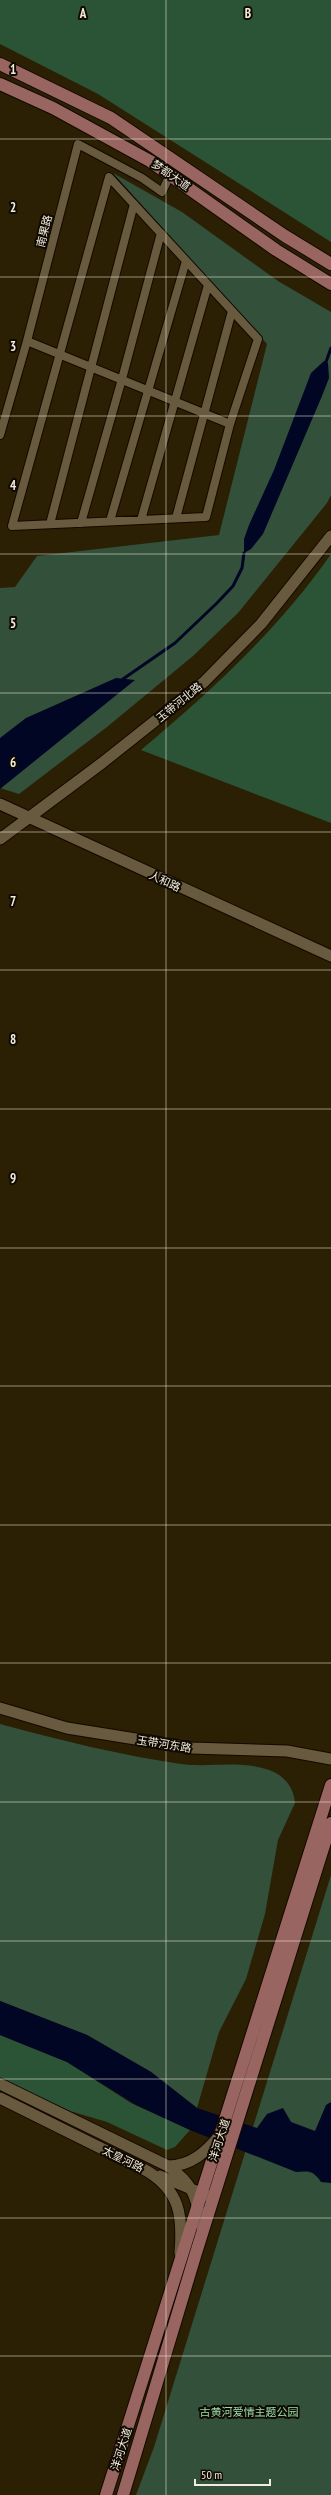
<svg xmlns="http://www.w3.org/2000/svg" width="331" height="2495" font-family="'PT Sans Narrow','Noto Sans SC',sans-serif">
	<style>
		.green { fill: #32503a }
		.forest { fill: #2b5437 }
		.water { fill: #000624 }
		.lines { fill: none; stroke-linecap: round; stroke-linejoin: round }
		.stream { stroke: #000624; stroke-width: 3 }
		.street-casing { stroke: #140900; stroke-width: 10 }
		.secondary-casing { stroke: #140900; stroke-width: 13 }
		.primary-casing { stroke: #140900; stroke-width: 14 }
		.street { stroke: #685a3e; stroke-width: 8 }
		.secondary { stroke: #685a3e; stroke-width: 11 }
		.primary { stroke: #996561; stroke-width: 12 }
		.grid { fill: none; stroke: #f3ebdb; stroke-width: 1; stroke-opacity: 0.55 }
		.labels { text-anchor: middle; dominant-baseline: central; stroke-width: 4; stroke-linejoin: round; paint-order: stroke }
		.street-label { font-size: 11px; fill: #f3ebdb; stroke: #0f0a02 }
		.park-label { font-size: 11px; fill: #9addab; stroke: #0f0a02 }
		.grid-label { font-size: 13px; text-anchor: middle; font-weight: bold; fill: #f3ebdb; stroke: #0f0a02; stroke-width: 4; stroke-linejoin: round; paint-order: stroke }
	</style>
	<rect width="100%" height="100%" fill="#2b1f04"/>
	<path class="green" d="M113 173 182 212 278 281 331 312V495L327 503 238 613 193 656 107 727 19 794 0 788V588L15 587 37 556 219 535 267 344Z
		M0 1724C60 1740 119 1755 181 1764 211 1768 245 1759 274 1772 286 1778 294 1789 295 1803L278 1840 265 1914 246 1979 219 2032 197 2108 151 2072 87 2035 0 2001Z
		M331 1875V2495H136L154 2447Z"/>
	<path class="forest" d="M0 0H331V242L98 94 0 44Z
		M331 554V823L141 750C210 692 279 629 331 554Z
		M0 2035 67 2062 131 2103 190 2130 175 2147 167 2150 107 2122 70 2111 0 2078Z"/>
	<path class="water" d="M324 361 328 363 329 378 322 396 263 534 251 549 244 553V539L249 525 274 470 311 373Z
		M116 678 135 680 0 789V738L26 718Z
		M0 2001 87 2035 151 2072 197 2108 257 2128 267 2114 283 2108 291 2122 315 2131 326 2105 331 2102V2183L321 2182C313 2170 309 2171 296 2172L190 2130 136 2105 67 2062 0 2035Z"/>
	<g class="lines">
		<path class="stream" d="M326 362 331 348
			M123 679 175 643 217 603 233 586 242 568 244 553"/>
		<defs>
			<path id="street" d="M109 177 258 339 230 424 206 517 12 526Z
				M27 341 230 424
				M0 435 27 341 78 144 142 178 162 192 170 175
				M176 518 232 311
				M141 520 208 285
				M110 521 186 261
				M81 523 122 379 161 233
				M50 524 134 204"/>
			<path id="secondary" d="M0 804 331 956
				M0 839 102 763 204 682 261 624 331 536
				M0 1708 67 1728 192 1748 287 1751 331 1759
				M0 2084 168 2166C191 2166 206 2152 220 2135
				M0 2098 147 2171C180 2191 183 2216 180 2253
				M168 2166C196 2186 196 2199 203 2230
				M160 2176 213 2198"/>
			<path id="primary" d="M0 64 111 118 285 236 331 264
				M0 84 53 108 150 161 276 250 331 284
				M106 2495 331 1785
				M123 2495 195 2256 331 1823"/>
		</defs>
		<use href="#street" class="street-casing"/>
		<use href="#secondary" class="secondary-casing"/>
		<use href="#primary" class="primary-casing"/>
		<use href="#street" class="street"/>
		<use href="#secondary" class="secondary"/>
		<use href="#primary" class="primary"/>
	</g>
	<path class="grid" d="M166 0V2495M0 139H331M0 277H331M0 416H331M0 554H331M0 693H331M0 832H331M0 970H331M0 1109H331M0 1248H331M0 1386H331M0 1525H331M0 1663H331M0 1802H331M0 1941H331M0 2079H331M0 2218H331M0 2356H331"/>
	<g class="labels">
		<g class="street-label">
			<text transform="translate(171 175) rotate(35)">梦都大道</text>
			<text transform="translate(44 231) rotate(-76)">南果路</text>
			<text transform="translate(179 702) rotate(-39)">玉带河北路</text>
			<text transform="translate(165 881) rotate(25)">人和路</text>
			<text transform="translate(164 1744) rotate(9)">玉带河东路</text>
			<text transform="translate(219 2140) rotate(-72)">洋河大道</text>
			<text transform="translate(123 2159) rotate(26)">太皇河路</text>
			<text transform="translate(121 2449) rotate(-72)">洋河大道</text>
		</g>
		<g class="park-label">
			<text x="249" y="2412">古黄河爱情主题公园</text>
		</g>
	</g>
	<g class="grid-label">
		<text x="83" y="18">A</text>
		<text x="248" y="18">B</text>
		<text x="13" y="74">1</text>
		<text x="13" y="212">2</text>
		<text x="13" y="351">3</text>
		<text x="13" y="490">4</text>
		<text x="13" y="628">5</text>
		<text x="13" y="767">6</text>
		<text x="13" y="906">7</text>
		<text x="13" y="1044">8</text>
		<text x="13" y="1183">9</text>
	</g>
	<path d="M195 2479v6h75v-6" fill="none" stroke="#f3ebdb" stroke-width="2"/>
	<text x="201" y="2479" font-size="12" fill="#f3ebdb" stroke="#0f0a02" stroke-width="3" paint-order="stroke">50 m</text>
</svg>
